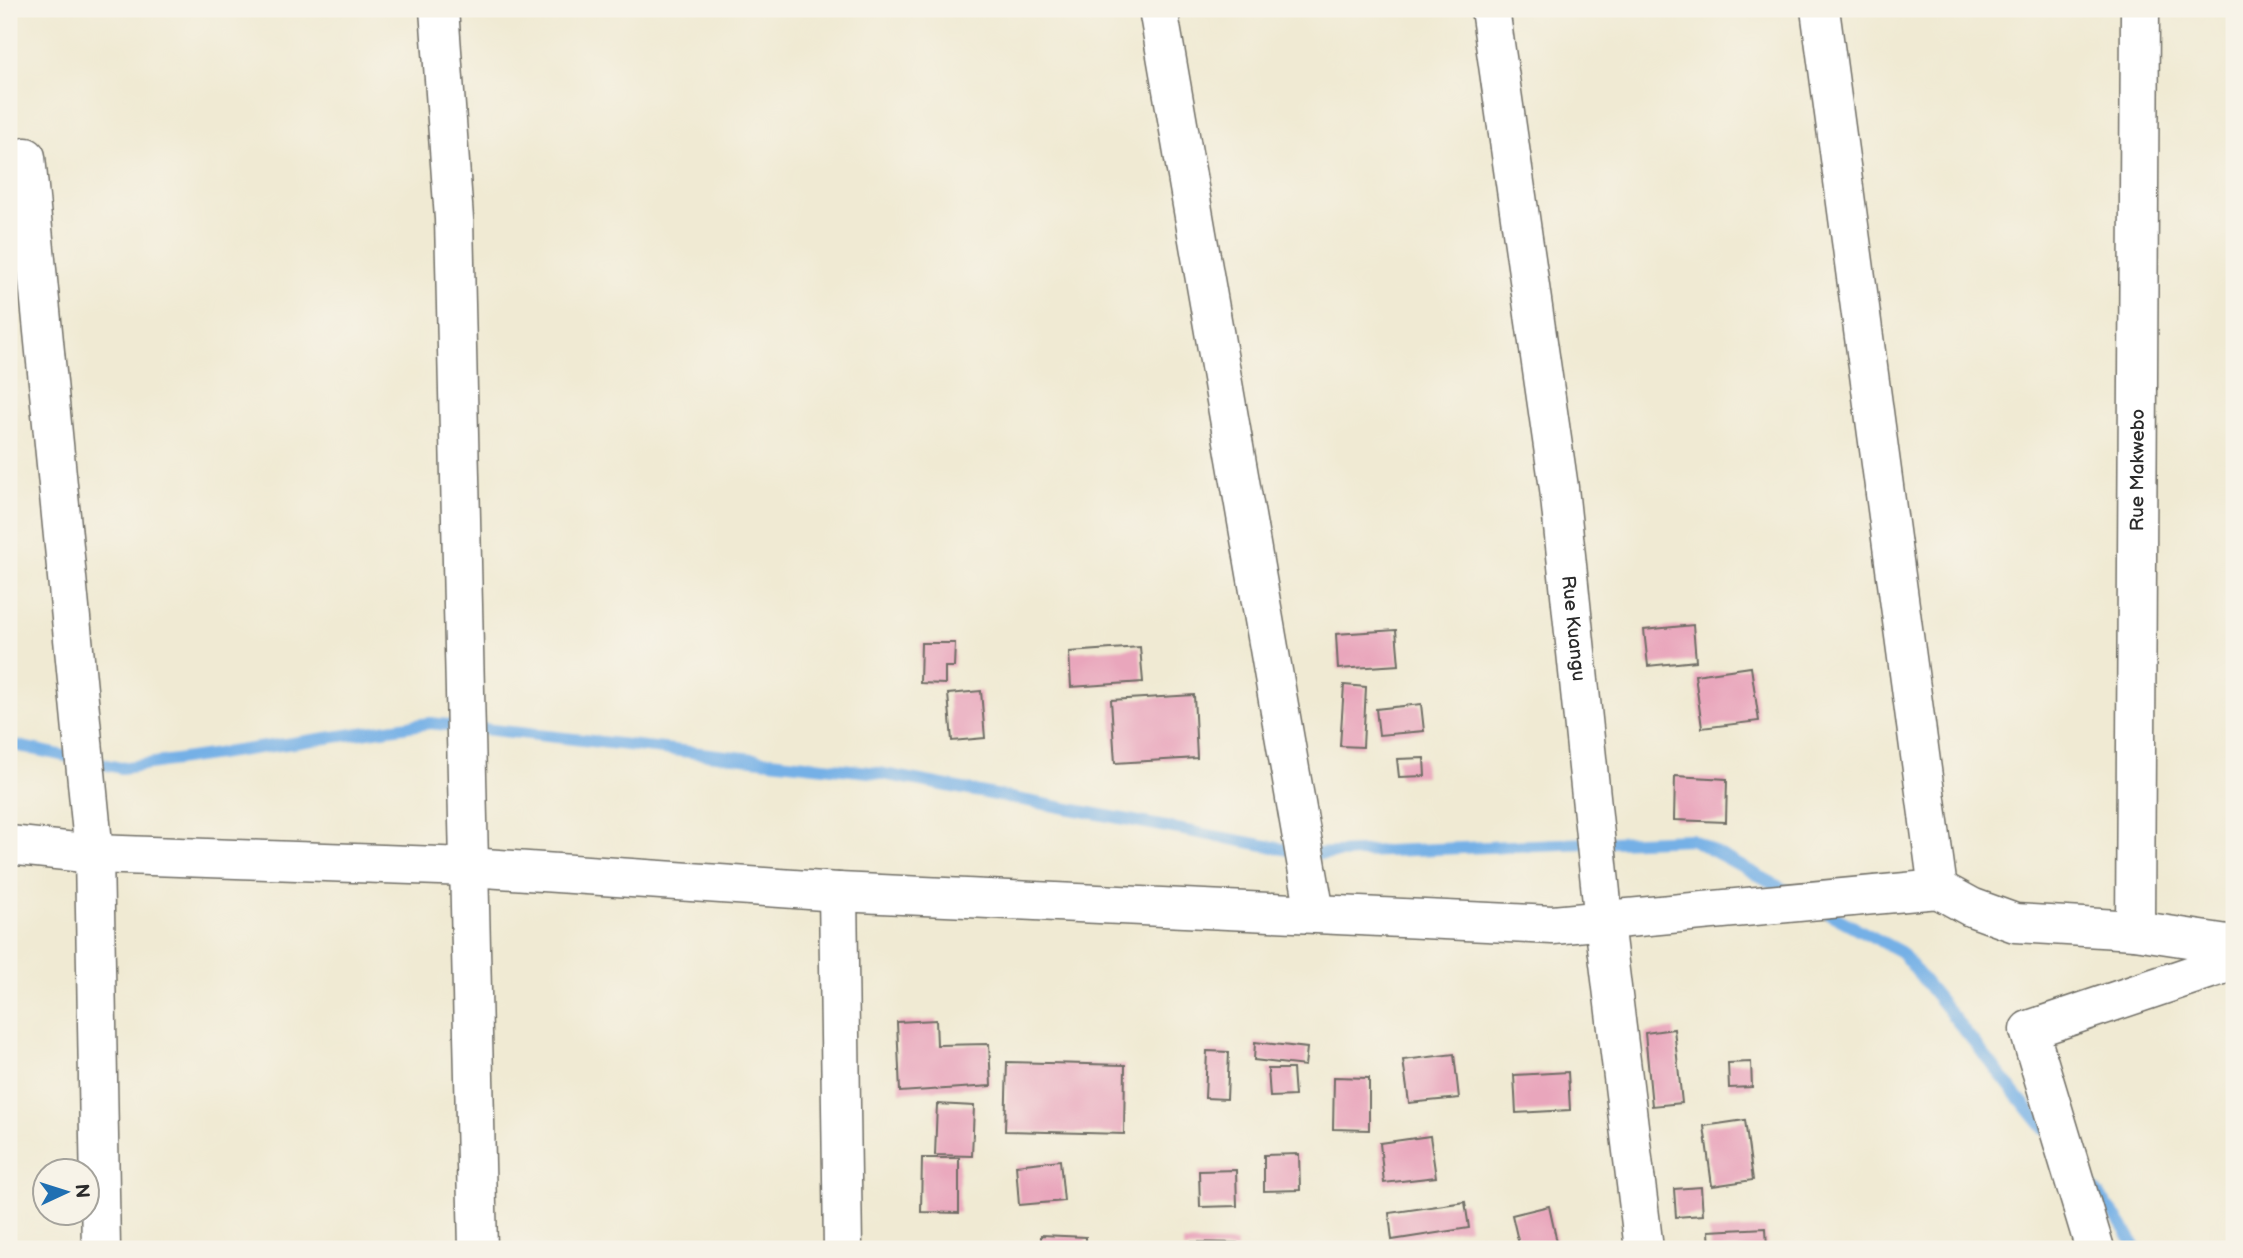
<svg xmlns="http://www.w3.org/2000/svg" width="2243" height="1258" font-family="'Balsamiq Sans',sans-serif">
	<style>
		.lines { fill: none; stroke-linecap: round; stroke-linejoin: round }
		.stream { stroke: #75b0e6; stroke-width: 12 }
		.building { fill: #e9a6bc }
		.minor-casing { stroke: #706e66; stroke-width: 41 }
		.minor { stroke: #fff; stroke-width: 38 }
		.labels { text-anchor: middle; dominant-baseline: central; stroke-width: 6; stroke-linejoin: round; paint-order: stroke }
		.street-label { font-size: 19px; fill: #2b2b2b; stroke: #f7f3e8 }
	</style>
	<rect width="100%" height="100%" fill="#f7f3e8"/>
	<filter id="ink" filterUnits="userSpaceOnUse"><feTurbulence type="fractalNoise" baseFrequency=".0143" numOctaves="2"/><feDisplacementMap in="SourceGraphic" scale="14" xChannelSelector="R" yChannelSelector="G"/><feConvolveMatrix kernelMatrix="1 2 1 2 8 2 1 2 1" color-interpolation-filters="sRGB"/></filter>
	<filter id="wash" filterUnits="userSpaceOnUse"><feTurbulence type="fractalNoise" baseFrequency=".00686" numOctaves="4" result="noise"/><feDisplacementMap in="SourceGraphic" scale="28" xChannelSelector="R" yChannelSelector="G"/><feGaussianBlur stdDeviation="1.57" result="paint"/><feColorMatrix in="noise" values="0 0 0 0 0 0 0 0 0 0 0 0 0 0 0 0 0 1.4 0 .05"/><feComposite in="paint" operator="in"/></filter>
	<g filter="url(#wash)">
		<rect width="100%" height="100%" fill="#f0ead3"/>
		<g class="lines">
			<path class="stream" d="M9 744 121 768 430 723 878 773 1311 854 1691 839 1791 893
				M1822 910 1901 952 2045 1130
				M2090 1184 2116 1216 2137 1249"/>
		</g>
		<g id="blocks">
			<path class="building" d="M1693 625 1696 661 1648 666 1644 630Z
				M1396 630 1399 665 1338 669 1336 634Z
				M921 643H955L954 667H945V684L920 683Z
				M1140 647 1143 682 1071 687 1069 652Z
				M1751 667 1759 721 1702 728 1695 675Z
				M1344 685 1366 687 1363 747 1340 746Z
				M981 691 985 738 952 741 948 694Z
				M1194 695 1197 758 1115 763 1111 700Z
				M1421 704 1424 731 1379 735 1376 709Z
				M1424 758 1425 776 1399 777 1397 759Z
				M1675 776 1727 779 1726 822 1674 820Z
				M936 1020 937 1045 989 1044 991 1086 900 1092 897 1022Z
				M1674 1029 1682 1103 1652 1106 1645 1033Z
				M1255 1042 1307 1048 1305 1066 1254 1060Z
				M1207 1051 1229 1052 1227 1099 1205 1098Z
				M1454 1054 1459 1098 1409 1103 1403 1060Z
				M1007 1062 1125 1065 1124 1134 1005 1131Z
				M1751 1062 1752 1087 1729 1088 1728 1063Z
				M1268 1069H1293L1295 1096 1270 1097Z
				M1568 1072 1570 1110 1516 1113 1514 1075Z
				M1334 1077 1369 1078V1130L1333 1129Z
				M937 1104 974 1106 972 1156 935 1155Z
				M1745 1120 1753 1180 1712 1186 1704 1126Z
				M1430 1136 1436 1177 1384 1183 1380 1143Z
				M1299 1154 1300 1190 1264 1191V1155Z
				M922 1158H959V1213L921 1212Z
				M1060 1160 1064 1201 1019 1205 1016 1165Z
				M1236 1170 1237 1206 1200 1207 1199 1171Z
				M1701 1187 1703 1215 1676 1217 1674 1189Z
				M1465 1202 1469 1228 1392 1240 1389 1213Z
				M1549 1206 1558 1247 1520 1249 1512 1215Z
				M1766 1228 1767 1249H1710L1709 1231Z
				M1041 1235 1086 1237V1249H1041Z
				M1183 1242 1237 1243V1249H1183Z
				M1487 1242 1488 1249H1454V1248Z"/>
		</g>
	</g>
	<g filter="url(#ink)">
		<use href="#blocks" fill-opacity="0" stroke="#706e66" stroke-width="2"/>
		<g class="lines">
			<defs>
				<g id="minor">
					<path d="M439 9 454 219 478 1249"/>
					<path d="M1158 9 1315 913"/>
					<path id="s1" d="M1490 9 1559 488 1604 922 1644 1249"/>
					<path d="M1820 9 1938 889"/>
					<path d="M26 157 94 854 101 1249"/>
					<path d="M9 845 94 854 469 867 838 892 1553 925 1938 889 1971 907 2015 923 2135 930 2234 945"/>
					<path d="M838 892 843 1249"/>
					<path id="s2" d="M2135 930 2140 9"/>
					<path d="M2095 1249 2029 1030 2234 961"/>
				</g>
			</defs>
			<use href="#minor" class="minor-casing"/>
			<use href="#minor" class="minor"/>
		</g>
	</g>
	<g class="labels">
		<g class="street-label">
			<text stroke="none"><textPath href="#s2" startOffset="460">Rue Makwebo</textPath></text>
			<text stroke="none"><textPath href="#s1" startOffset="625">Rue Kuangu</textPath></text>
		</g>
	</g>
	<rect width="2243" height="1258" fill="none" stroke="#f7f3e8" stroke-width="35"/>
	<g transform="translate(66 1192) rotate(86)"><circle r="33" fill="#f7f3e8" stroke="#a5a39c" stroke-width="2"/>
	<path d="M0-5L12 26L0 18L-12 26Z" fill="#1f6fb2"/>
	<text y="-10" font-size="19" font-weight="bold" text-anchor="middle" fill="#2b2b2b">N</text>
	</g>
</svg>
